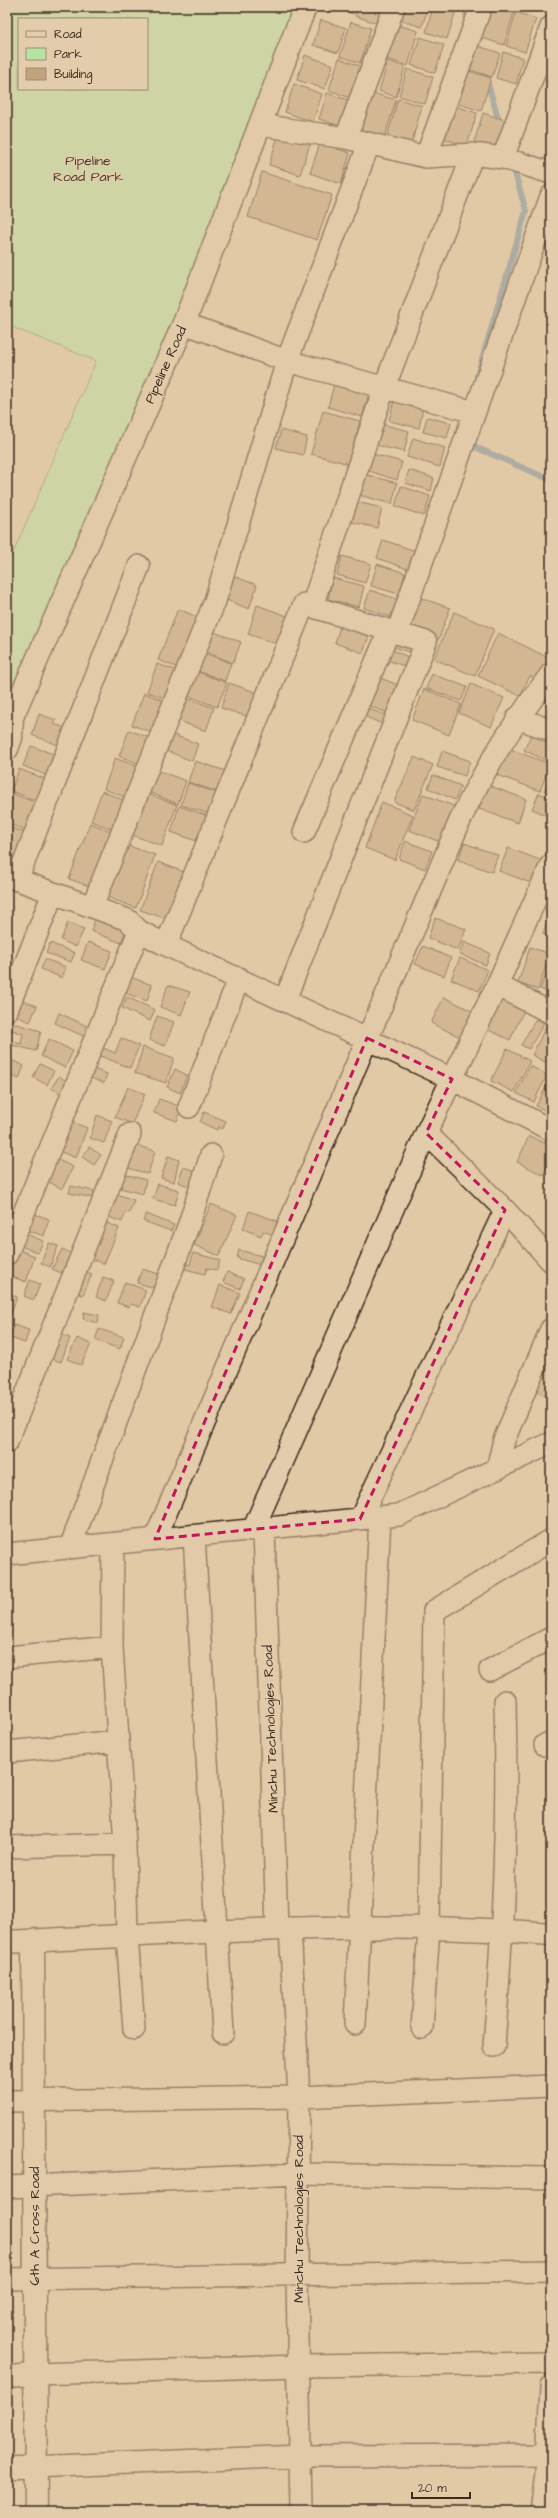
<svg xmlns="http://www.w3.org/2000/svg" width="558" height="2518" font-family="'Architects Daughter',sans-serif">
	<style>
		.green { fill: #b6e3a1; stroke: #788660; fill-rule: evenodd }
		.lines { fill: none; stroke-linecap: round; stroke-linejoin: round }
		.stream { stroke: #6e899b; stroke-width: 6 }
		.building { fill: #c1a37b; stroke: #3b2a1e }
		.street-casing { stroke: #3b2a1e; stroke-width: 24 }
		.secondary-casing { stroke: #3b2a1e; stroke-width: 25 }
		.street { stroke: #e3ccac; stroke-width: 21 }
		.secondary { stroke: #e3ccac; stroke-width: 22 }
		.marked { fill: none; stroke: #c2185b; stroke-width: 3; stroke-dasharray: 8 5; stroke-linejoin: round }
		.labels { text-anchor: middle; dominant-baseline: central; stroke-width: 3; stroke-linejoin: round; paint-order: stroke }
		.park-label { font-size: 14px; fill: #473c2b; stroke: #e3ccac }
		.street-label { font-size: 14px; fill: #3b2a1e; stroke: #e3ccac }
	</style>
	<rect width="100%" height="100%" fill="#e2c9a6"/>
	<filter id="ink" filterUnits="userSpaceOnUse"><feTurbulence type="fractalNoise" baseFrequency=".025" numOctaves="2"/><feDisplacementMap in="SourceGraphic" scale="8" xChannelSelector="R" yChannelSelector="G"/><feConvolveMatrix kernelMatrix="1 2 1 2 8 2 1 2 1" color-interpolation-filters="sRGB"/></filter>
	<g filter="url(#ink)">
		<path class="green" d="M7 7H299L181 319 7 703V567L96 361 7 325ZM19 19H147V89H19Z"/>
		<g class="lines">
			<path class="stream" d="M464 7 469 23
				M483 68 500 124
				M477 376 526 211 514 170
				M468 444 551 480"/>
		</g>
		<path class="building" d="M331 7H355L353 14Z
			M358 7H381L376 23 355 16Z
			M403 7H428L422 27 399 20Z
			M433 7H457L447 39 426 32Z
			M488 7 515 9 504 45 479 37Z
			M516 12 536 19 525 52 506 46Z
			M321 20 346 28 338 53 313 45Z
			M351 22 371 28 360 63 340 56Z
			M395 24 418 31 408 66 384 58Z
			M420 37 444 45 435 73 411 65Z
			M472 44 500 53 492 77 465 68Z
			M503 52 523 58 516 84 496 78Z
			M305 55 333 65 325 89 297 80Z
			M339 58 360 66 350 98 329 90Z
			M388 61 405 67 396 97 379 91Z
			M407 69 433 77 425 104 399 96Z
			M466 70 491 78 481 111 456 103Z
			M294 84 322 94 313 122 285 112Z
			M369 92 396 100 384 139 357 131Z
			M327 93 348 100 339 126 319 119Z
			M398 99 422 106 411 145 387 137Z
			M455 106 477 113 467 146 445 139Z
			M483 113 505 120 495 153 473 146Z
			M279 133 310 144 300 175 269 165Z
			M320 143 350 153 341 184 310 173Z
			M262 172 332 195 317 240 248 217Z
			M334 384 369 394 362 417 328 407Z
			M394 401 423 408 419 428 389 421Z
			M323 411 360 421 349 464 311 454Z
			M427 417 451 423 447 438 423 432Z
			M381 424 409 431 404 452 376 445Z
			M281 430 307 437 303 455 276 448Z
			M413 438 445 448 440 467 407 457Z
			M373 454 402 462 397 480 369 471Z
			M409 470 434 478 431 491 405 483Z
			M364 474 397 483 392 504 359 495Z
			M401 486 430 496 424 516 395 506Z
			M357 502 382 508 377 528 352 522Z
			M383 540 416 551 410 570 377 558Z
			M342 556 371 564 365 583 337 575Z
			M377 564 405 573 399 594 371 586Z
			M233 576 257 585 249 609 224 599Z
			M333 578 364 586 359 607 328 599Z
			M370 590 400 600 394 618 364 608Z
			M421 598 450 608 439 639 410 628Z
			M257 605 290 617 280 645 248 634Z
			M178 609 200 618 181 669 158 660Z
			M454 612 494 629 475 676 434 659Z
			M342 620 371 630 363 653 335 643Z
			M211 631 241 642 233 663 204 651Z
			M391 633 421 647 415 654 387 645Z
			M498 633 551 659 540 681 530 676 520 696 478 676Z
			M388 648 413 659 407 667 384 659Z
			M204 653 231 663 225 681 198 671Z
			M157 664 178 671 167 699 147 692Z
			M195 671 227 683 217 707 186 695Z
			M432 674 467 687 461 701 426 688Z
			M375 676 406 688 395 716 365 704Z
			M229 683 258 693 249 717 221 708Z
			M471 684 504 698 491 727 459 713Z
			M424 689 461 704 449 735 412 720Z
			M144 693 165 701 153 733 132 725Z
			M184 697 214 708 206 731 176 720Z
			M367 708 393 718 389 727 364 716Z
			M39 714 56 720 54 724 68 729 61 746 32 735Z
			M129 730 150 738 140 764 119 756Z
			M168 733 198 744 192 761 162 749Z
			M531 735 551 745V763L524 750Z
			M31 746 56 755 48 776 23 766Z
			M507 748 550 764 540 791 497 775Z
			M442 751 470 761 465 776 437 767Z
			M414 757 433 765 414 810 394 802Z
			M115 758 139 767 127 798 104 789Z
			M195 761 226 771 218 792 188 782Z
			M19 769 48 780 40 802 11 791Z
			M157 770 186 781 178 804 149 792Z
			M551 773V794L544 791Z
			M433 775 461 786 455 800 428 788Z
			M188 783 217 793 210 814 181 805Z
			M487 785 526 799 518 823 479 809Z
			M102 791 123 800 112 829 91 821Z
			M539 793 551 798V817L532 809Z
			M13 794 40 804 30 832 7 823V810Z
			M148 794 177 805 162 846 132 835Z
			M423 794 456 807 443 843 409 830Z
			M382 802 413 815 395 860 365 848Z
			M179 806 211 817 202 843 171 832Z
			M90 823 113 832 92 887 69 879Z
			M7 826 30 835 19 863 7 858Z
			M405 841 432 851 425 869 399 859Z
			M464 843 498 855 492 872 458 860Z
			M126 845 155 855 136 908 107 897Z
			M508 848 548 863 539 886 499 871Z
			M158 862 184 872 167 919 140 910Z
			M97 913 128 925 121 943 91 931Z
			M435 918 466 929 458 950 428 938Z
			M547 921 551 923V937L543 934Z
			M68 922 84 929 76 947 61 940Z
			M88 942 112 951 105 969 81 960Z
			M464 942 490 953 486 965 459 954Z
			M50 943 75 953 71 962 46 953Z
			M423 946 451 958 444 976 415 964Z
			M530 947 550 954 538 990 518 983Z
			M460 958 488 970 479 991 451 979Z
			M45 959 66 967 62 978 41 969Z
			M551 961V993L540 989Z
			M128 976 152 985 147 1001 122 992Z
			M168 985 190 992 181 1015 160 1007Z
			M496 990 527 1004 510 1040 480 1026Z
			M127 997 155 1010 150 1021 122 1008Z
			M444 997 472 1011 460 1037 431 1023Z
			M22 1000 37 1006 30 1022 16 1016Z
			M59 1013 89 1027 85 1037 55 1023Z
			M157 1016 174 1022 165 1046 149 1040Z
			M550 1018H551V1065L532 1055Z
			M536 1019 544 1023 529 1049 521 1045Z
			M13 1023 41 1031 36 1051 8 1044V1040L21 1044 23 1034 11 1030Z
			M121 1038 139 1046 130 1068 98 1055 101 1047 115 1053Z
			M49 1039 73 1051 65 1068 41 1056Z
			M143 1047 174 1058 166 1083 135 1073Z
			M507 1049 530 1061 514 1092 491 1081Z
			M7 1058 24 1066 19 1079 7 1074Z
			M40 1064 54 1071 47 1085 33 1077Z
			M530 1066 547 1075 534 1102 516 1093Z
			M91 1068 107 1074 104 1083 88 1077Z
			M175 1069 187 1075 180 1093 167 1087Z
			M59 1076 68 1082 61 1094 51 1088Z
			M548 1083 551 1084V1113L536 1106Z
			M128 1087 145 1094 132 1124 115 1117Z
			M159 1099 182 1107 177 1121 154 1113Z
			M204 1112 226 1121 223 1129 218 1127 217 1130 200 1122Z
			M97 1115 112 1121 104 1143 90 1138Z
			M67 1120 87 1128 76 1158 56 1150Z
			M529 1136 551 1146V1158L543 1175 517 1162Z
			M135 1145 155 1151 148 1174 128 1168Z
			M89 1147 101 1155 94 1165 82 1157Z
			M168 1156 179 1160 174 1182 161 1178Z
			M54 1158 73 1167 62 1189 44 1179Z
			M183 1167 199 1172 194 1188 178 1182Z
			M124 1174 146 1180 143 1194 120 1188Z
			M158 1184 179 1190 175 1205 153 1199Z
			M71 1186 94 1191 93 1198 69 1193Z
			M117 1194 134 1200 129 1213 126 1212 122 1222 108 1217Z
			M211 1204 237 1215 219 1256 194 1245Z
			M249 1211 277 1221 273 1235 263 1231 261 1236 243 1229Z
			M32 1213 49 1219 44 1236 26 1230Z
			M146 1214 174 1225 171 1231 143 1221Z
			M105 1222 119 1228 104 1264 90 1258Z
			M22 1232 43 1241 38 1253 16 1244Z
			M49 1243 58 1246 50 1267 41 1263Z
			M14 1248 35 1256 26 1282 7 1275V1268Z
			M62 1249 71 1253 61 1273 52 1269Z
			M239 1250 262 1256 260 1265 237 1258Z
			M193 1253 220 1260 217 1270 207 1268 205 1274 185 1269 186 1264 190 1265Z
			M142 1269 159 1274 155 1288 137 1283Z
			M81 1270 92 1274 83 1295 72 1291Z
			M227 1272 244 1279 240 1289 223 1282Z
			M103 1277 114 1281 106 1301 96 1297Z
			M30 1280 40 1284 34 1300 24 1296Z
			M125 1282 146 1290 140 1307 131 1304 129 1307 117 1303Z
			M220 1285 240 1293 231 1314 212 1307Z
			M7 1293 17 1297 7 1324Z
			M84 1312 99 1315 98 1323 83 1319Z
			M14 1325 29 1330 25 1343 10 1338Z
			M99 1329 124 1337 120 1349 95 1340Z
			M55 1332 70 1338 61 1362 46 1357Z
			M77 1338 91 1344 81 1365 67 1359Z
			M544 1368 551 1371V1398L536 1392Z"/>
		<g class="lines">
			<defs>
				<path id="street" d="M260 125 346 138 426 157 473 154 503 158 551 173
					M346 138 394 7
					M426 157 481 7
					M503 158 551 27
					M184 323 287 361 369 144
					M312 606 384 388 473 154
					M397 633 551 196
					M517 718 551 730
					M304 832 389 631
					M551 865 497 985 426 1133 505 1210 551 1261
					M7 876 128 920 139 931 166 945 452 1079 551 1130
					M17 880 139 566
					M92 907 215 601 287 361 474 412
					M166 945 304 604 426 642 285 1000
					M497 985 551 1013
					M7 1010 53 893
					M189 1107 239 978
					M7 1254 139 931
					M7 1442 130 1134
					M497 1469 504 1440 551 1329
					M360 1519 505 1210
					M264 1529 277 1928
					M253 1530 426 1133
					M194 1536 223 2033
					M155 1539 462 816C486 765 516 719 551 674
					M113 1544 112 1647 125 1844 127 1935 134 2029
					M70 1548 190 1221 211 1155
					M7 1554 399 1515 551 1443
					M7 1657 112 1647
					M490 1670 551 1638
					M545 1745 551 1742
					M7 1752 118 1741
					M7 1847 125 1844
					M290 1928 299 2097 297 2275 301 2511
					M355 2024 380 1517
					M422 2028 429 1928 434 1611 551 1540
					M494 2046C503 1931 508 1816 505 1701
					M7 2101 299 2097 551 2086
					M7 2187 298 2174 551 2178
					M7 2279 551 2271
					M7 2377 35 2374 301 2366 551 2363
					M7 2468 301 2456 546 2455
					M541 2511 546 2474 551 2387"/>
				<path id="secondary" d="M7 749 11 738 12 717 184 323 305 7
					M33 1940 36 2511
					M7 1942C188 1933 370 1919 551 1934"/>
			</defs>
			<use href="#street" class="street-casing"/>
			<use href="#secondary" class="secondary-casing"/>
			<use href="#street" class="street"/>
			<use href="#secondary" class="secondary"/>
		</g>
	</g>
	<path d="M0 0H558V2518H0ZM367 1038 452 1079 426 1133 505 1210 360 1519 155 1539Z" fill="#e2c9a6" fill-opacity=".55" fill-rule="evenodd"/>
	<path class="marked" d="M367 1038 452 1079 426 1133 505 1210 360 1519 155 1539Z"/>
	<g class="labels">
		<g class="park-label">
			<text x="88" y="161">Pipeline<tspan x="88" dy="16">Road Park</tspan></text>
		</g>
		<g class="street-label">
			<text transform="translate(166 365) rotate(-66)">Pipeline Road</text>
			<text transform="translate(271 1729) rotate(-92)">Minchu Technologies Road</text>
			<text transform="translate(299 2219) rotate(-90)">Minchu Technologies Road</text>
			<text transform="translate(35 2226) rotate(-90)">6th A Cross Road</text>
		</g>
	</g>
	<rect width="558" height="2518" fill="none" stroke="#e3ccac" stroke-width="24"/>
	<rect x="12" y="12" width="534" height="2494" fill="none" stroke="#3b2a1e" stroke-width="1.5" filter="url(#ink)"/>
	<rect x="18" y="18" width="130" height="72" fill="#e3ccac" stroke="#a08b73"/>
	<rect x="26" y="31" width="20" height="6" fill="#e3ccac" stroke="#a08b73"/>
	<text x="54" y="38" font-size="12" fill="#3b2a1e">Road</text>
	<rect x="26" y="48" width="20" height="12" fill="#b6e3a1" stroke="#a08b73"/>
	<text x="54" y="58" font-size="12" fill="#3b2a1e">Park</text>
	<rect x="26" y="68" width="20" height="12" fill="#c1a37b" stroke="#a08b73"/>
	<text x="54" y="78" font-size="12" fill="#3b2a1e">Building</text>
	<path d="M412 2492v6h58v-6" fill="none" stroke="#3b2a1e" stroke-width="2"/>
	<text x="418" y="2492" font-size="12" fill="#3b2a1e" stroke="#e3ccac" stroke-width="3" paint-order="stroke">20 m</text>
</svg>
